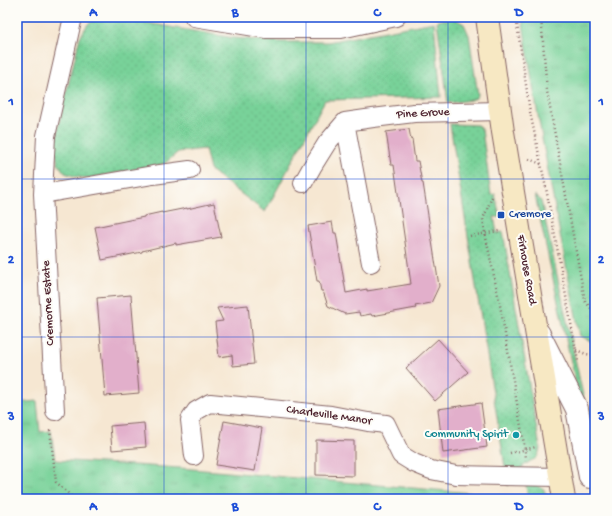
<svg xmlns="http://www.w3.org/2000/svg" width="612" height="516" font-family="'Gochi Hand',sans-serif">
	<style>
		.grass { fill: url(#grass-dots); stroke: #617862 }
		.park { fill: url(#park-tufts); stroke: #617862 }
		.building { fill: #e2afcb }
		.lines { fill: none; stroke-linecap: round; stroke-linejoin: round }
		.minor-casing { stroke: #866565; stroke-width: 20 }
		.tertiary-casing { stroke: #866565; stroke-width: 24 }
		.secondary-casing { stroke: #866565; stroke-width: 24 }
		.path { stroke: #866565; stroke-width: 2.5; stroke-dasharray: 1 3; stroke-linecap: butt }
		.minor { stroke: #fff; stroke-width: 18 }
		.tertiary { stroke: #fff; stroke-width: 22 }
		.secondary { stroke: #f7e8c3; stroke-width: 22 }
		.grid { fill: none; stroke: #1d4ed8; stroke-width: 1; stroke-opacity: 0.55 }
		.transit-dot { fill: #1a4fb4; stroke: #fdfcf7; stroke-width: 1.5 }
		.culture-dot { fill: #0f9aa8; stroke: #fdfcf7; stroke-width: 1.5 }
		.labels { text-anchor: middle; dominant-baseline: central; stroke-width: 4; stroke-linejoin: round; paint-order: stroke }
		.street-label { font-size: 12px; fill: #4a1f2b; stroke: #fdfcf7 }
		.transit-label { font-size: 12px; fill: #164399; stroke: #fdfcf7; text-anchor: start }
		.culture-label { font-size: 12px; fill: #0d838f; stroke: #fdfcf7; text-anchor: end }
		.neatline { fill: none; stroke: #1d4ed8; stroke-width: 1.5 }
		.grid-label { font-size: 13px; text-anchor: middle; font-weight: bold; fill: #1d4ed8 }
	</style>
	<defs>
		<pattern id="grass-dots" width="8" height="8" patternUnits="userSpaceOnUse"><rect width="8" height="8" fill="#78d299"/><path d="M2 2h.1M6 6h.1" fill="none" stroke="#69b484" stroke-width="1.8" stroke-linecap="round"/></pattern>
		<pattern id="park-tufts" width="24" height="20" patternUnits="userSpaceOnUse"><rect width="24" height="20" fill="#78d299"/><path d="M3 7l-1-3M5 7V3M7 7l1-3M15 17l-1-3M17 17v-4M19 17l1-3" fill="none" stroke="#69b484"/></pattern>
	</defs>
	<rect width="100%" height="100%" fill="#fdfcf7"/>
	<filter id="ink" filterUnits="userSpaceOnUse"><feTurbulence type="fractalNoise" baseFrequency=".025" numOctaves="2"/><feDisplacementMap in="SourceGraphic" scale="8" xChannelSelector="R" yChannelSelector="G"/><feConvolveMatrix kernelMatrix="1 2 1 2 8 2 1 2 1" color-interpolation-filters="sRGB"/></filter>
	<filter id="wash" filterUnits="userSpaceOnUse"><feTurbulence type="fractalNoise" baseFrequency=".012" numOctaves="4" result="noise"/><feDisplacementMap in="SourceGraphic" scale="16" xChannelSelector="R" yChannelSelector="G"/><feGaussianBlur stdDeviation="0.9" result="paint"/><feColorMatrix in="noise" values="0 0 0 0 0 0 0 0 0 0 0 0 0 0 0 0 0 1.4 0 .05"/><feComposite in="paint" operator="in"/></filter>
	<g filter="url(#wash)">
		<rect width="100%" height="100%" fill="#f6e7d2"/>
		<path class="grass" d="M99 17 118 18 234 38 282 42H328L434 22 441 97 325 100 265 212 210 170 205 149 178 152 164 164 89 178 77 177 65 173 58 164 55 150 59 123 80 37 88 24Z
			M453 18 464 24 469 35 478 95 476 98 471 100 448 103 437 21Z
			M450 124 477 125 480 127 482 130 491 195 495 194 500 217H494L497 233 503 232 540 448C537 462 535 457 526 464 520 468 513 480 508 486Z
			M535 195 541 201 584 400 595 418V428L592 424 579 399Z
			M526 485C537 484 545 486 547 499H528Z"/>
		<path class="park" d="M522 17H595V343L580 336C559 230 538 124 522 17Z
			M37 401 40 432 51 431 55 460 180 468 506 496 507 499H17V403Z"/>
		<g id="blocks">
			<path class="building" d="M409 129 411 140 412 139 415 161H418L422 183H423L439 286 431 303 415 306 416 308 372 316 371 314 360 316 359 312 345 314 328 306 323 291H321L319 281H317L308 226 332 222 334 233H336L346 293 367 289V291L411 284 394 165H391L386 132Z
				M214 203 221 237 176 245V243L142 251V252L102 260 95 227 144 217V216L162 212V213L187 208V209Z
				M131 295 139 393 105 396 97 298Z
				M248 305 254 364 233 366 232 355 219 357 215 322 223 321 217 308Z
				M438 339 468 372 435 401 406 368Z
				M481 403 487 447 443 453 438 409Z
				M224 421 262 428 255 471 216 465Z
				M144 423 146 447 112 450 110 426Z
				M316 440 354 441V476L316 475Z"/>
		</g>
	</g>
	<g filter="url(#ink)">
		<use href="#blocks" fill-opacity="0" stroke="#866565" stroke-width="1"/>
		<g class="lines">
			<defs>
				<path id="minor" d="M194 17 266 29H341L396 17
					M345 122 371 263
					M303 183 312 167 327 143 345 122 373 118 414 113 500 111
					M43 194 153 175 190 170
					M55 411 43 194 46 136 73 17
					M194 456 190 420 196 411 210 403 331 415 368 422 386 424 401 455 414 463 431 470 456 475 560 477"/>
				<path id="tertiary" d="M539 334 577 409 590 477"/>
				<path id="secondary" d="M487 17 503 132 564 499"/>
			</defs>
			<use href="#minor" class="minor-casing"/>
			<use href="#tertiary" class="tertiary-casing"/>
			<use href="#secondary" class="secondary-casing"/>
			<path class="path" d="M516 17 530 112 546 188 578 361
				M541 17 547 91 585 301 595 313
				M529 159 541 164
				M492 197 483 219 485 233 500 305 524 444 526 458
				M470 236 499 231
				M576 350 586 354 595 355
				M50 430 56 482 74 499
				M510 453 536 447"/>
			<use href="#minor" class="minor"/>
			<use href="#tertiary" class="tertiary"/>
			<use href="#secondary" class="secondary"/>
		</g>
	</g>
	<path class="grid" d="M164 17V499M306 17V499M448 17V499M17 179H595M17 337H595"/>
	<rect class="transit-dot" x="497" y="211" width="8" height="8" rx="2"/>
	<circle class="culture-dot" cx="516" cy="435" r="4"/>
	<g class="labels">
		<g class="street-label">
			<text transform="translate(423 114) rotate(-3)">Pine Grove</text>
			<text transform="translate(526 270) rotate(80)">Firhouse Road</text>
			<text transform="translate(49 303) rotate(-93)">Cremorne Estate</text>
			<text transform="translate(329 416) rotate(8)">Charleville Manor</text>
		</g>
		<g class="transit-label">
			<text x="509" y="215">Cremore</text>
		</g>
		<g class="culture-label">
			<text x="508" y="435">Community Spirit</text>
		</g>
	</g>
	<rect width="612" height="516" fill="none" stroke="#fdfcf7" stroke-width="44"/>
	<rect x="22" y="22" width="568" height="472" class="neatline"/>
	<g class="grid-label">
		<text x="93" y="16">A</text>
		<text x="235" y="16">B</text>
		<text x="377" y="16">C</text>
		<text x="519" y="16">D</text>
		<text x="11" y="105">1</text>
		<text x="601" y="105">1</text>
		<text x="11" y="263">2</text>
		<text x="601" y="263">2</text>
		<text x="11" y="420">3</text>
		<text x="601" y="420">3</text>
		<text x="93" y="510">A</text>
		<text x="235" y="510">B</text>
		<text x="377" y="510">C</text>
		<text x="519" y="510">D</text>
	</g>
</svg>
